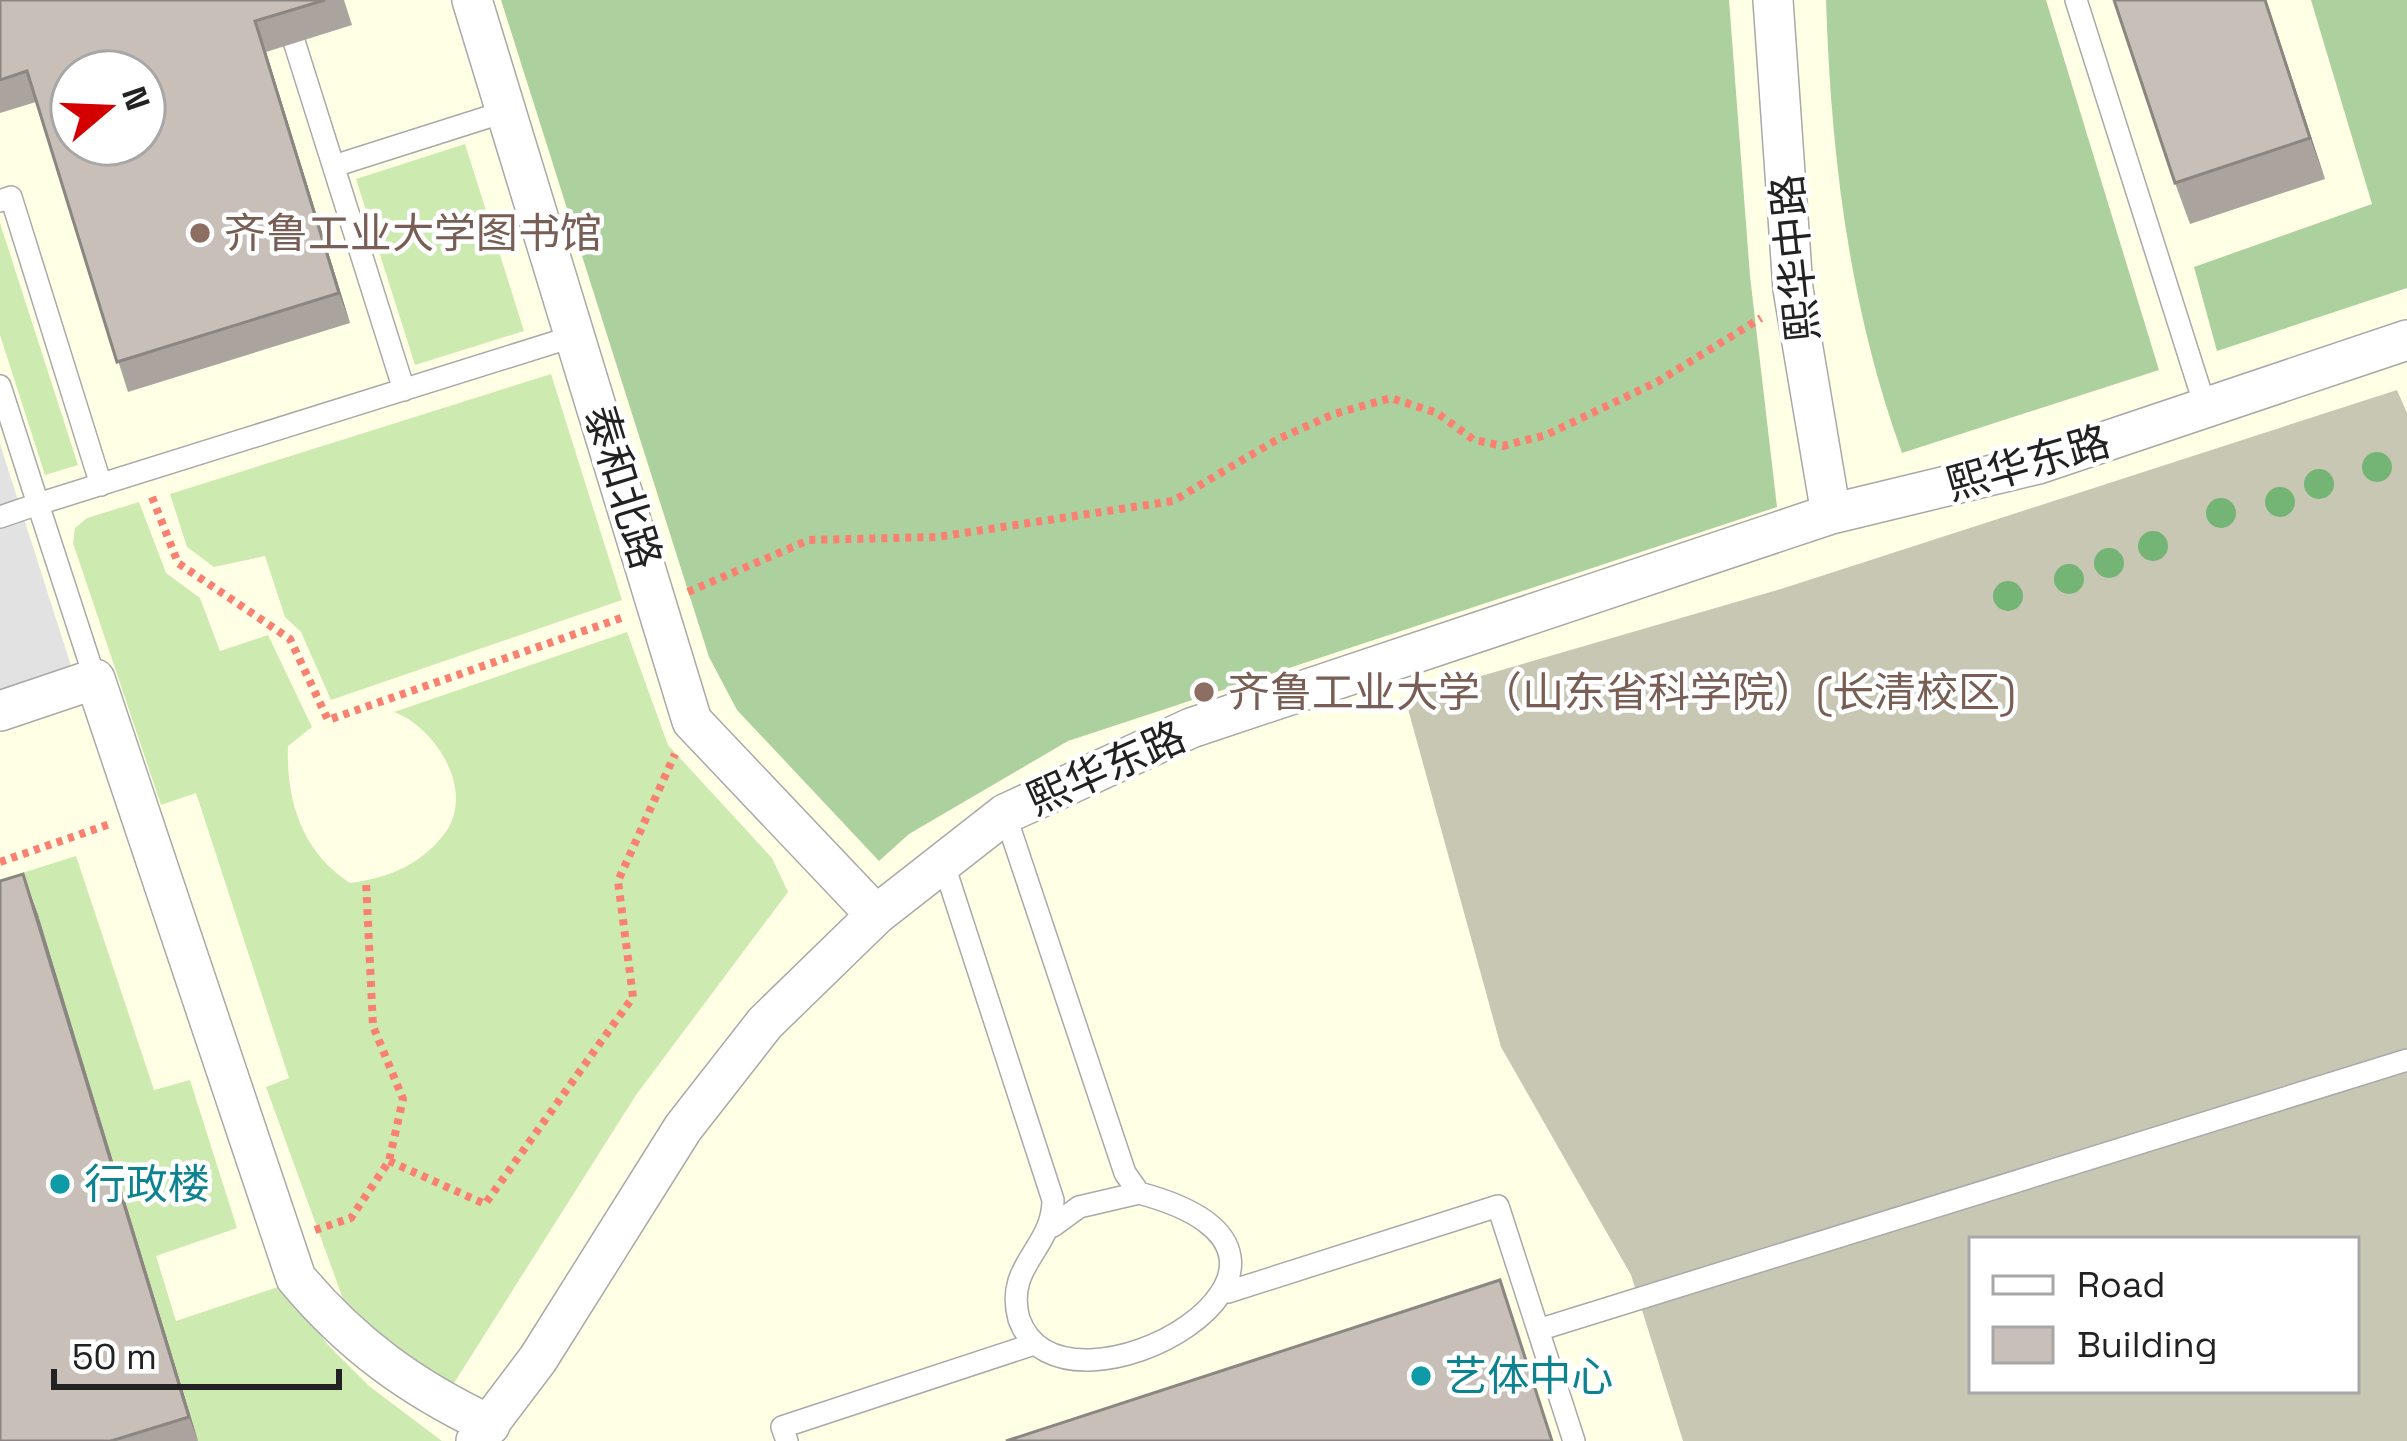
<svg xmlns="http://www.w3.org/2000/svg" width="2407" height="1441" font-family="'Space Grotesk','Noto Sans SC',sans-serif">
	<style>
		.education { fill: #ffffe5; fill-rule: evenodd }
		.construction { fill: #c7c7b4; fill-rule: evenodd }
		.grass { fill: #cdebb0 }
		.forest { fill: #add19e }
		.parking { fill: #e2e2e2 }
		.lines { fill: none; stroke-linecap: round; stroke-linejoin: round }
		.lane-casing { stroke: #a9a9a9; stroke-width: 24 }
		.street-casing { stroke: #a9a9a9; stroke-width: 42 }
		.path { stroke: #fa8072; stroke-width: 8; stroke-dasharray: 6 6; stroke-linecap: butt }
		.lane { stroke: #fff; stroke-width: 21 }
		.street { stroke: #fff; stroke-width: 39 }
		.tree { fill: #74b475 }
		.wall { fill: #aba49e }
		.shaded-wall { fill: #8b8681 }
		.building { fill: #c7bfb8; stroke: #8b8681; stroke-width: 3; fill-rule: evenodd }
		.education-dot { fill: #8d6e63; stroke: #fff; stroke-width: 4.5 }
		.culture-dot { fill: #0f9aa8; stroke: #fff; stroke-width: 4.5 }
		.labels { text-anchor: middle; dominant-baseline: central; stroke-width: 9; stroke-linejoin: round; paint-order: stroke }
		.education-label { font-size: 42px; fill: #785e54; stroke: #fff; text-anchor: start }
		.street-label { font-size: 42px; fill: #222; stroke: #fff }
		.culture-label { font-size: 42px; fill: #0d838f; stroke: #fff; text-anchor: start }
	</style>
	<rect width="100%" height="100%" fill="#f2efe9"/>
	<path class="education" d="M0 0H2407V1441H0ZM72 72H144V144H72ZM1972 1240H2356V1390H1972Z"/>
	<path class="construction" d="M2397 390 2407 413V1441H1683L1631 1275 1501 1047 1405 698 1781 589ZM1972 1240H2356V1390H1972Z"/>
	<path class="grass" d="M465 144 524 331 415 365 356 179Z
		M0 223 78 465 45 475 0 335Z
		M551 374 622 600 331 700 301 632 285 617 265 556 214 567 187 547 170 494Z
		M139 502 166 573 200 598 220 651 268 635 312 727 288 746C286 801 302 852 350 883 388 878 421 865 445 833 476 790 435 727 394 712L627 632 668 745 772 858 788 892 636 1095 449 1391 355 1332 266 1087 289 1078 196 793 161 805 73 543 75 528 87 518Z
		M76 856 154 1090 190 1080 237 1228 156 1256 176 1321 284 1285 328 1345 369 1386 442 1441H198L0 927V880Z"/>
	<path class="forest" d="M501 0H1729L1750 276 1777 507 1068 741 909 834 879 861 737 710 709 657Z
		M1826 0H2046L2159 370 1902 453C1849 306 1831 156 1826 0Z
		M2311 0H2407V288L2217 351 2194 267 2372 204Z"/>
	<path class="parking" d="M0 444 74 675 0 699Z"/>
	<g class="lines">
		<defs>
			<path id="lane" d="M281 0 404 390
				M2076 0 2206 409
				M334 166 507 111
				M0 201 11 197 101 485
				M0 386 38 504 578 335
				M0 517 38 504 95 679
				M942 859 1053 1200C1053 1249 1004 1265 1019 1319 1062 1441 1385 1258 1139 1193L1125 1173 1005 814
				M1053 1226 1079 1207 1139 1193
				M1228 1292 1498 1206 1574 1441
				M1538 1330 2407 1060
				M787 1441 782 1427 1031 1345"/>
			<path id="street" d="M472 0 692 721 876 915
				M1773 0 1793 289 1831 514
				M0 711 95 679 296 1278C352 1345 412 1388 490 1425
				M476 1441 538 1359 683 1128 765 1023 876 915 1005 814 1191 728 1831 514 2038 464 2407 340"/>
		</defs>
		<use href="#lane" class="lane-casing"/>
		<use href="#street" class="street-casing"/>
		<path class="path" d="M152 497 178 563 290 639 328 720 624 617
			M688 592 809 540 937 537 1173 501 1278 439 1334 414 1391 398 1437 413 1474 440 1503 446 1546 435 1657 382 1761 318
			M0 862 110 824
			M389 1161 485 1204 633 997 618 881 675 754
			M315 1230 351 1218 389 1161 403 1099 373 1026 366 881"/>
		<use href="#lane" class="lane"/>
		<use href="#street" class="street"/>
	</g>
	<g class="tree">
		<circle cx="2377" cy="467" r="15"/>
		<circle cx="2319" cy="484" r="15"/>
		<circle cx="2280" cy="502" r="15"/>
		<circle cx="2221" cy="513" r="15"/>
		<circle cx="2153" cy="546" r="15"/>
		<circle cx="2109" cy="563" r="15"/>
		<circle cx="2069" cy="579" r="15"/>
		<circle cx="2008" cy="596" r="15"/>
	</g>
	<path class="wall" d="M0 0H344L352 25 266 52 350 323 128 392 36 102 0 113Z
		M2266 0 2325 179 2190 224 2175 183Z
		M23 874 38 915 198 1441H0Z"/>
	<path class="shaded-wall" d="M2265 0H2266L2325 179 2310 138Z
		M255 21 266 52 350 323 339 293Z
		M23 874 38 915 198 1441 189 1417Z"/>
	<path class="building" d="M0 0H325L255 21 339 293 117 362 27 71 0 80ZM72 72H144V144H72Z
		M2114 0H2265L2310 138 2175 183Z
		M23 874 189 1417 111 1441H0V881Z
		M1500 1280 1552 1441H1006Z"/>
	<g class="education-dot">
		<circle cx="200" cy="233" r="12"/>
		<circle cx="1204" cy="692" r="12"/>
	</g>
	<g class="culture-dot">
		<circle cx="60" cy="1184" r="12"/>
		<circle cx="1421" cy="1376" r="12"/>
	</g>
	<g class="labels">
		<g class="education-label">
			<text x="224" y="233">齐鲁工业大学图书馆</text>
			<text x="1228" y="692">齐鲁工业大学（山东省科学院）(长清校区)</text>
		</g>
		<g class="street-label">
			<text transform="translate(1795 258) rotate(-96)">熙华中路</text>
			<text transform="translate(2028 463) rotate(-16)">熙华东路</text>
			<text transform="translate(623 487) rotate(73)">泰和北路</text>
			<text transform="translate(1106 768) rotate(-24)">熙华东路</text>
		</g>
		<g class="culture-label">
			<text x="84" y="1184">行政楼</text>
			<text x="1445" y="1376">艺体中心</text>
		</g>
	</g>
	<rect x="1969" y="1237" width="390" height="156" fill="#ffffff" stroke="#a7a7a7" stroke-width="3"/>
	<rect x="1993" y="1276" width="60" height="18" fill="#ffffff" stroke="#a7a7a7" stroke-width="3"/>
	<text x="2077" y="1297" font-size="36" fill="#222222">Road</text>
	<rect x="1993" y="1327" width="60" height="36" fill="#c7bfb8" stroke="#a7a7a7" stroke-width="3"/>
	<text x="2077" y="1357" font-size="36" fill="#222222">Building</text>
	<g transform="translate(108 108) rotate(71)"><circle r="57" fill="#ffffff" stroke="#a7a7a7" stroke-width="3"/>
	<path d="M0-9L21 45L0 30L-21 45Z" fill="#d40000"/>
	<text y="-18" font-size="33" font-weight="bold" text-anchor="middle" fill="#222222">N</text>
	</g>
	<path d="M54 1369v18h285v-18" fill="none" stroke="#222222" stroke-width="6"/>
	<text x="72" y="1369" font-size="36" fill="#222222" stroke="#ffffff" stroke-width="9" paint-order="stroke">50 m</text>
</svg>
